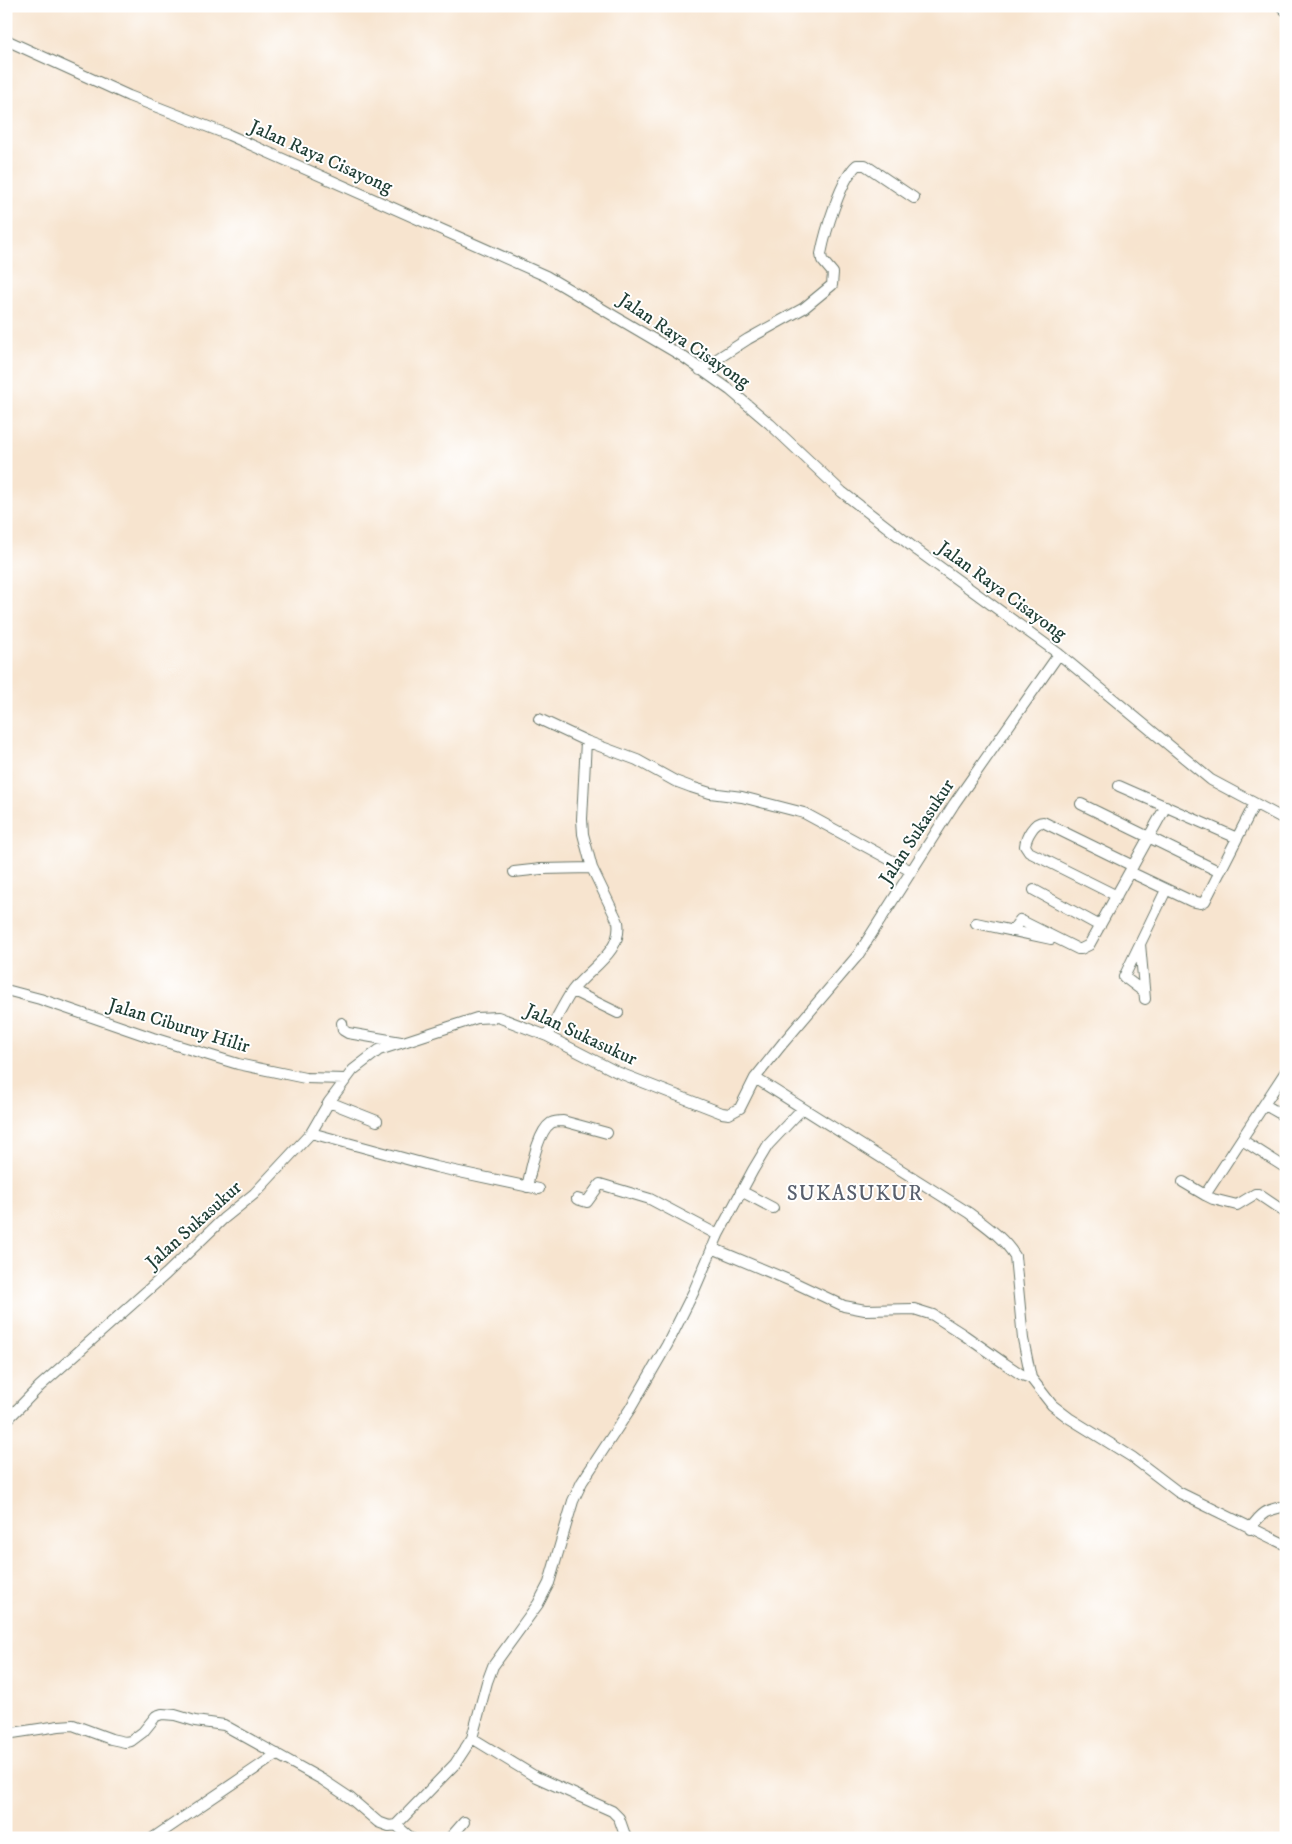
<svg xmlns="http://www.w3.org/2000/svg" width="1292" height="1844" font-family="'IM FELL DW Pica',serif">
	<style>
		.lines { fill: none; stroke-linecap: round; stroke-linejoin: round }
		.minor-casing { stroke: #6b776a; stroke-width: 12 }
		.minor { stroke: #fff; stroke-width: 10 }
		.labels { text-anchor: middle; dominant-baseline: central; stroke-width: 4; stroke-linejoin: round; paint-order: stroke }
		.street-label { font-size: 19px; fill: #1f3d34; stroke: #fff }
		.quarter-label { font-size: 21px; letter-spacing: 1px; fill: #59606d; stroke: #fff }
	</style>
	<rect width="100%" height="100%" fill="#fff"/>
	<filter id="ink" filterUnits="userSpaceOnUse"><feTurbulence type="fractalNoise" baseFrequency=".02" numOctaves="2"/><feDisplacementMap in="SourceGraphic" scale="10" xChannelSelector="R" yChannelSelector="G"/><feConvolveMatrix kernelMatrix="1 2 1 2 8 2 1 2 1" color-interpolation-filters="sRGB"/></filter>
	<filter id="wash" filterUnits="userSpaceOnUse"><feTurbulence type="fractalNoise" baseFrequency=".0096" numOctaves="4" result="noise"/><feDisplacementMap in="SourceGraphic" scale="20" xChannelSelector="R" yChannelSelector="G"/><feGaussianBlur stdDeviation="1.12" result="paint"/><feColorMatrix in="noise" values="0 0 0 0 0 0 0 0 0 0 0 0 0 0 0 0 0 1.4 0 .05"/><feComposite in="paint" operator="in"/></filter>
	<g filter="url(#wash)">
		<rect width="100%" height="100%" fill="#f7e4cf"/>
	</g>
	<g filter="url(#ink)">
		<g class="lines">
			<defs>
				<path id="minor" d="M1281 6 1286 11
					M6 40 129 96 229 135 546 276 682 356 730 390 770 424 842 492 918 551 1059 654 1211 780 1286 820
					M700 370 748 339 804 308 832 285 833 273 822 260 821 254C825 233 841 178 857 165H865L914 198
					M539 719 586 741 637 760 675 781 691 787 710 793 742 797 804 813 911 871
					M1119 786 1237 838
					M1081 804 1220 872
					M514 872 541 869 592 868
					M1130 872 1191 901 1201 903 1205 901 1254 805
					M1034 890 1100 926
					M1117 896 1029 852 1025 846C1026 837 1034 822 1043 822L1133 866
					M976 923 1051 939
					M1012 931 1020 920 1078 949H1081L1089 945 1166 806
					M1140 944 1145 999
					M6 990 40 999 153 1038 238 1064 305 1078 345 1079
					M573 991 618 1013
					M1144 992 1124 977 1166 890
					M342 1023 343 1030 348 1033 401 1042
					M547 1036C555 1021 563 1005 572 991 588 969 623 952 618 922L592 868 583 834 582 819 586 741
					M1286 1071 1205 1195 1213 1199 1237 1205 1255 1194H1258L1286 1213
					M755 1078 969 1213C986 1226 1003 1237 1015 1256L1023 1339 1031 1378 1052 1405 1069 1418 1132 1457 1178 1492 1286 1545
					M329 1102 377 1121
					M1265 1105 1286 1117
					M311 1133 436 1167 539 1189
					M1242 1140 1286 1168
					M1183 1182 1205 1195
					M527 1187C531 1171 537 1132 551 1123 555 1121 558 1121 563 1121L607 1133
					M741 1191 773 1208
					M577 1199 587 1202 600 1184 650 1199 718 1235
					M712 1248 791 1281 844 1306 865 1310 914 1309 933 1315 964 1335 1004 1363 1022 1375 1031 1378
					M6 1421 40 1386 166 1274 223 1219 254 1194 311 1133 329 1102 353 1070 379 1050 477 1018 498 1017 547 1036 617 1072 722 1113 729 1114 740 1108 755 1078 783 1043 858 955 954 804 1059 654
					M1250 1529C1262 1512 1266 1510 1286 1506
					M6 1734 59 1726 73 1725 111 1739 125 1742 131 1741 143 1732 156 1716 162 1714 175 1715 195 1721 224 1725 323 1780 350 1798 378 1822 389 1826 396 1825 455 1764 472 1738 487 1682 493 1666 538 1604 549 1583 573 1501 582 1482 630 1409 667 1345 693 1293 718 1235 753 1170 768 1145 802 1109
					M472 1738 536 1777 612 1811 619 1818 626 1838
					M396 1825 411 1838
					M153 1838 277 1754
					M450 1838 464 1822"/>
			</defs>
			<use href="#minor" class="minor-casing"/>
			<use href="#minor" class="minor"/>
		</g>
	</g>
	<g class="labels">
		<g class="street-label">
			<text transform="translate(321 157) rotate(24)">Jalan Raya Cisayong</text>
			<text transform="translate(684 341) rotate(34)">Jalan Raya Cisayong</text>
			<text transform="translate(1002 591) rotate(36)">Jalan Raya Cisayong</text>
			<text transform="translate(917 832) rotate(-57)">Jalan Sukasukur</text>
			<text transform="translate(179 1026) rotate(17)">Jalan Ciburuy Hilir</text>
			<text transform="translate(581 1035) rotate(25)">Jalan Sukasukur</text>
			<text transform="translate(194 1225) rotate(-42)">Jalan Sukasukur</text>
		</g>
		<g class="quarter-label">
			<text x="855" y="1194">SUKASUKUR</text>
		</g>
	</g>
	<rect width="1292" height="1844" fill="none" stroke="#fff" stroke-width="25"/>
</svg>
